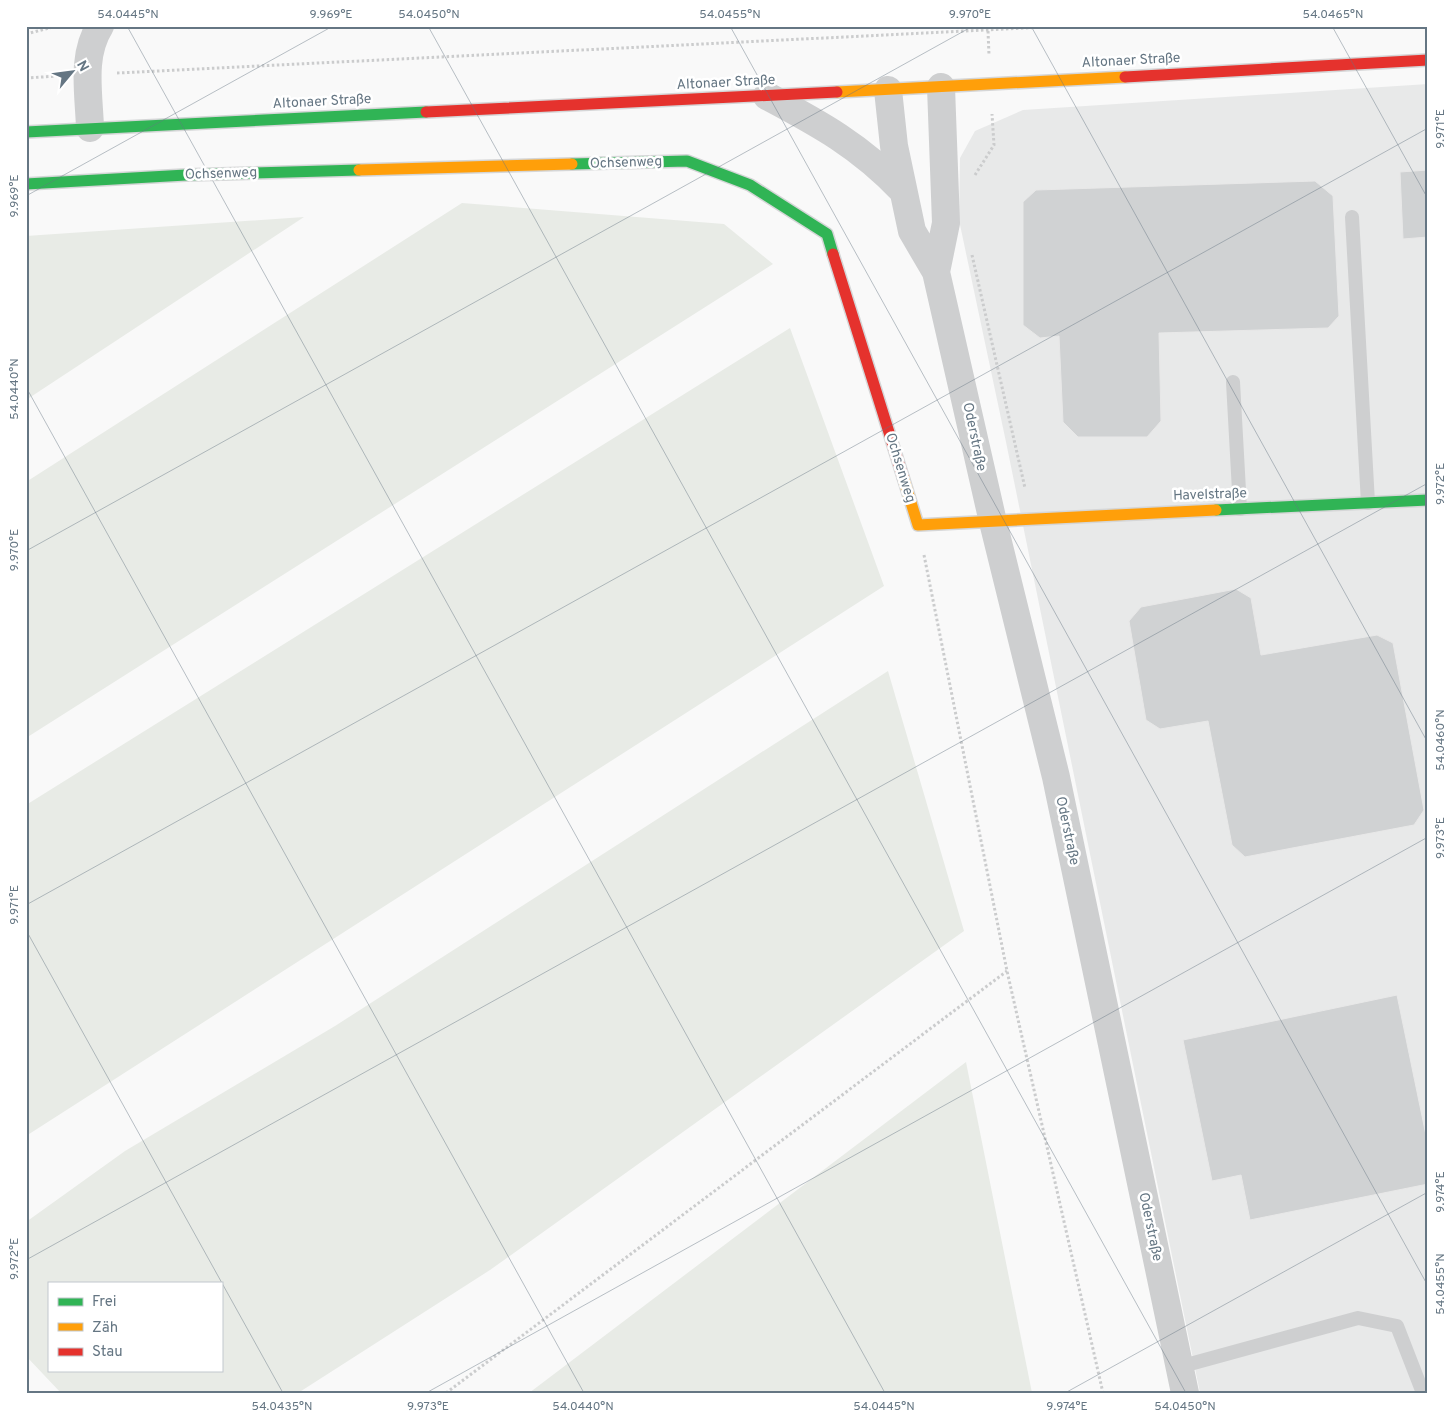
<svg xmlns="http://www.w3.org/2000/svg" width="1454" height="1419" font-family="Overpass,sans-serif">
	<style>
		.built { fill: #e8e9e9 }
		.green { fill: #e8ebe6; fill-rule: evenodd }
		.building { fill: #d0d2d3; stroke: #e8e8e8 }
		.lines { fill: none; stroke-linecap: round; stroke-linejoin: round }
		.fast-casing { stroke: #d5d6d7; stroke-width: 14 }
		.slow-casing { stroke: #d5d6d7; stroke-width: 14 }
		.jam-casing { stroke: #d5d6d7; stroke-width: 14 }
		.path { stroke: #cbcccd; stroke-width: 3; stroke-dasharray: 2.5 2.5; stroke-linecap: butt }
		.lane { stroke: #cecfd0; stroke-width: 14 }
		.street { stroke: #cecfd0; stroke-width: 28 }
		.fast { stroke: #30b455; stroke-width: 11 }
		.slow { stroke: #ff9f0a; stroke-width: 11 }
		.jam { stroke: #e5322d; stroke-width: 11 }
		.ticks { fill: none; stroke: #657683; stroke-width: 1; stroke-opacity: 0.45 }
		.labels { text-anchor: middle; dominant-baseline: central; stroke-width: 5; stroke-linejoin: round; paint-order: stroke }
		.street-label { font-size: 14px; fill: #657683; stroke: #fff }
		.neatline { fill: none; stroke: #657683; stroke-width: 2 }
		.ticks-label { font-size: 12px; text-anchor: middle; fill: #657683 }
	</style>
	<rect width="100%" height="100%" fill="#f9f9f9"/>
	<path class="built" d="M1428 84V1393H1200L1006 442 959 220 960 158 975 131 1023 110Z"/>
	<path class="green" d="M462 203 724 224 773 264 26 738V482Z
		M304 217 26 400V236Z
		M790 328 884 586 26 1136V805Z
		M888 671 964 931 490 1270 298 1393H61L26 1356V1222L125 1151 335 1026ZM49 1283H221V1370H49Z
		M966 1062 1032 1393H529Z"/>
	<path class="building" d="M1428 170V237L1403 239 1400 172Z
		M1315 181 1333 196 1339 316 1328 328 1159 333 1161 421 1147 437H1078L1063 422 1059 336 1040 338 1023 325V202L1036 190Z
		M1236 589 1251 598 1261 655 1377 635 1393 643 1424 810 1414 825 1245 857 1232 845 1208 721 1160 729 1146 720 1129 621 1141 607Z
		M1397 995 1428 1145V1184L1250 1220 1241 1175 1212 1181 1183 1040Z"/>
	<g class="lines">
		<defs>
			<path id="fast" d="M26 132 426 112
				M572 164 687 161 750 185 827 234 833 254
				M26 184 186 175 359 170
				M1216 510 1428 500"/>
			<path id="slow" d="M837 92 1125 77
				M359 170 572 164
				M903 477 918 525 1216 510"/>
			<path id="jam" d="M1125 77 1428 60
				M426 112 837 92
				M833 254 903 477"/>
		</defs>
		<use href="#fast" class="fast-casing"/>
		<use href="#slow" class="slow-casing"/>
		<use href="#jam" class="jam-casing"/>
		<path class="path" d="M988 31 989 55
			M26 34 57 26
			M117 73 1066 26
			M26 78 58 76
			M975 175 994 145 992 114
			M972 255 1025 488
			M924 555 1007 971 1103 1393
			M446 1393 1007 971"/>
		<path class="lane" d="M1352 217 1368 503
			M1233 382 1240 509
			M1179 1367 1358 1318 1397 1326 1423 1393"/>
		<path class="street" d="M888 90 894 146 912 231 936 272 993 522 1056 777 1185 1393
			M767 96C820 124 860 146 902 190
			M90 128C89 94 81 56 100 26
			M936 272 946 223 941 87"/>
		<use href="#fast" class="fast"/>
		<use href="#slow" class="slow"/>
		<use href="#jam" class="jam"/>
	</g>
	<path class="ticks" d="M127 26 885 1393M428 26 1186 1393M730 26 1428 1286M1031 26 1428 743M1332 26 1428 199M26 196 333 26M26 387 584 1393M26 551 973 26M26 905 1428 128M26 930 283 1393M26 1260 1428 483M426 1393 1428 837M1065 1393 1428 1192"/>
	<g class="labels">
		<g class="street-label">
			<text transform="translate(1131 61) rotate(-3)">Altonaer Straße</text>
			<text transform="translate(726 83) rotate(-3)">Altonaer Straße</text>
			<text transform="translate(322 102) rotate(-3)">Altonaer Straße</text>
			<text transform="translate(626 163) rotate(-2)">Ochsenweg</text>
			<text transform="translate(221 174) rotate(-2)">Ochsenweg</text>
			<text transform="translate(974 437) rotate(78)">Oderstraße</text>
			<text transform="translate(900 468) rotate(73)">Ochsenweg</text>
			<text transform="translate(1210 495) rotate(-2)">Havelstraße</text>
			<text transform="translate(1067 831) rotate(78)">Oderstraße</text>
			<text transform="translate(1150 1227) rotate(78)">Oderstraße</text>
		</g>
	</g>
	<rect width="1454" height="1419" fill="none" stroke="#ffffff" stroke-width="55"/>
	<rect x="48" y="1282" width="175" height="90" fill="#ffffff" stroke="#c1c8cd"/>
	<rect x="58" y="1298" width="25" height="8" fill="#30b455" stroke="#c1c8cd"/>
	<text x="92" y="1306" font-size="15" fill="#657683">Frei</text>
	<rect x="58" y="1323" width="25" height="8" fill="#ff9f0a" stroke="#c1c8cd"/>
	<text x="92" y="1332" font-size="15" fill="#657683">Zäh</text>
	<rect x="58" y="1348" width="25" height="8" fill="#e5322d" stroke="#c1c8cd"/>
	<text x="92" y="1356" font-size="15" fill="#657683">Stau</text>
	<g transform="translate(72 72) rotate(61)" stroke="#ffffff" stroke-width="4" paint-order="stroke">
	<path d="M0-4L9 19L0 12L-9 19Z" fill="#657683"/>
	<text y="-8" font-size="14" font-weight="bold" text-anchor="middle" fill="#657683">N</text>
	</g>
	<rect x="28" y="28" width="1398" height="1364" class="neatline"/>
	<g class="ticks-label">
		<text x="128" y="18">54.0445°N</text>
		<text x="331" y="18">9.969°E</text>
		<text x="429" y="18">54.0450°N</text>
		<text x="730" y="18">54.0455°N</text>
		<text x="970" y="18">9.970°E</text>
		<text x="1333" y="18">54.0465°N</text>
		<text transform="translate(1440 129) rotate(-90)" y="4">9.971°E</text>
		<text transform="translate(14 196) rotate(-90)" y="4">9.969°E</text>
		<text transform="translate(14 389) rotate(-90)" y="4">54.0440°N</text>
		<text transform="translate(1440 484) rotate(-90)" y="4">9.972°E</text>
		<text transform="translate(14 550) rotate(-90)" y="4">9.970°E</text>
		<text transform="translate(1440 740) rotate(-90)" y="4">54.0460°N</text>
		<text transform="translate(1440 838) rotate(-90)" y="4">9.973°E</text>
		<text transform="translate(14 905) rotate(-90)" y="4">9.971°E</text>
		<text transform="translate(1440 1192) rotate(-90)" y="4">9.974°E</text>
		<text transform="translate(14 1259) rotate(-90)" y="4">9.972°E</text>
		<text transform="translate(1440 1284) rotate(-90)" y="4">54.0455°N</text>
		<text x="282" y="1410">54.0435°N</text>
		<text x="428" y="1410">9.973°E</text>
		<text x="583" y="1410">54.0440°N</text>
		<text x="884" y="1410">54.0445°N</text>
		<text x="1067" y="1410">9.974°E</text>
		<text x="1185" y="1410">54.0450°N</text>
	</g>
</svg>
